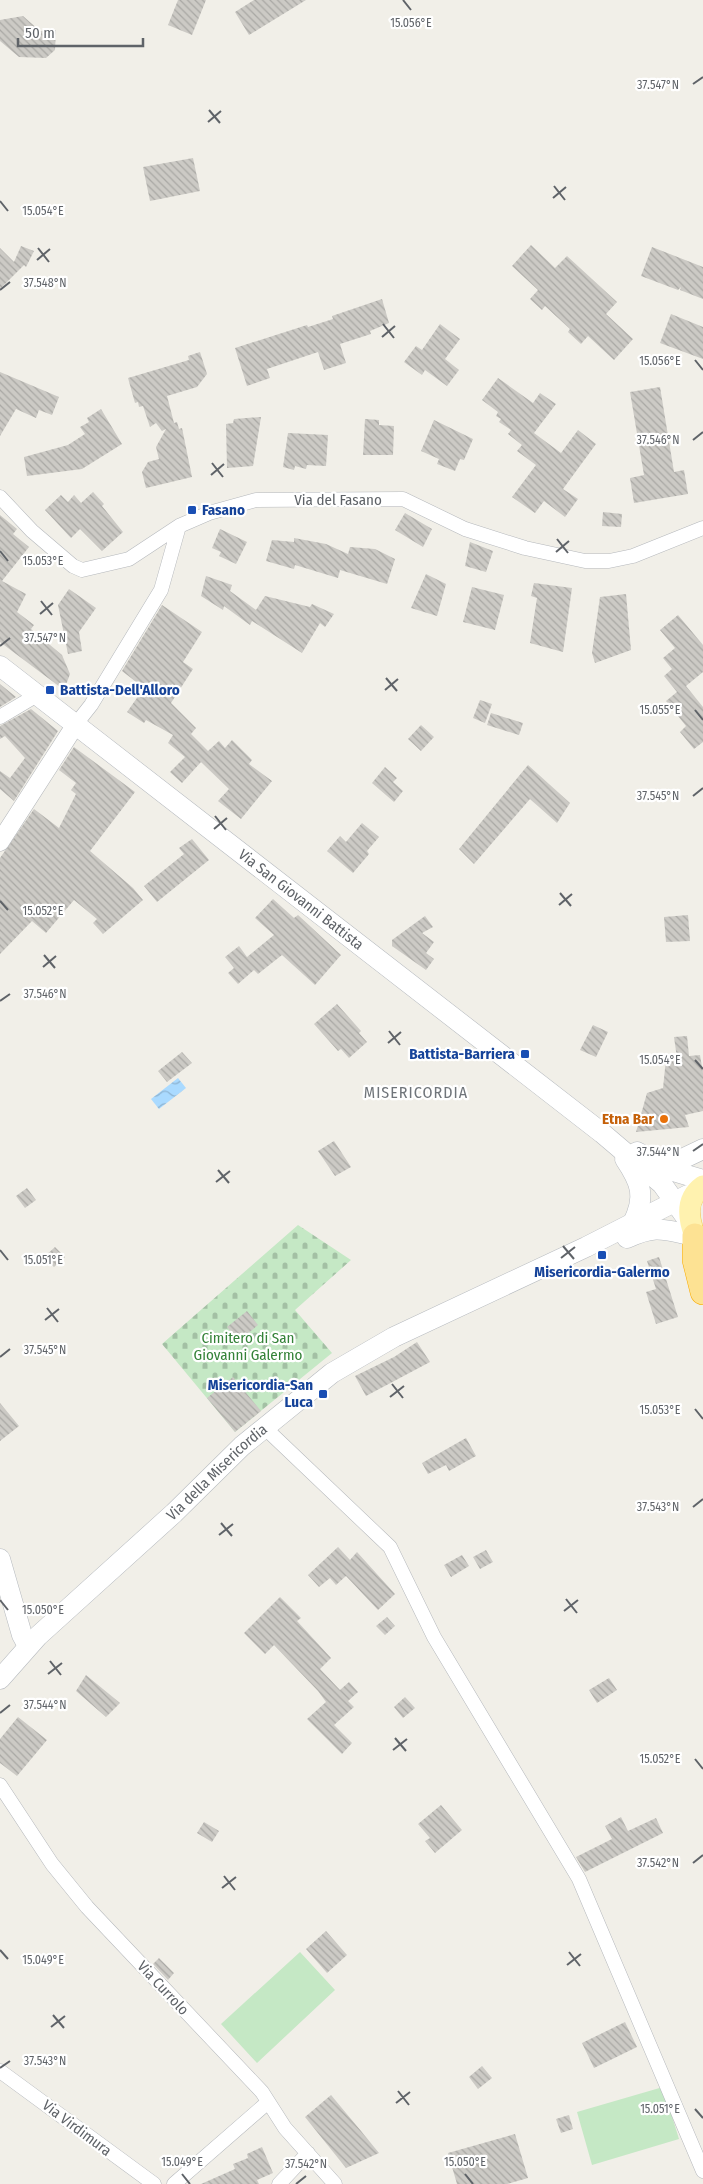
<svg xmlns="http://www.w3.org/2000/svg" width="703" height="2184" font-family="'Fira Sans Condensed',sans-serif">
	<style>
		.cemetery { fill: url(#cemetery-stones) }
		.green { fill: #c5e8c5 }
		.water { fill: url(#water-waves) }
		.building { fill: url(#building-back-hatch) }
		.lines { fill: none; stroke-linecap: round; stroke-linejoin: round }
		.minor-casing { stroke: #b5b8bc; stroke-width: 15 }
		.tertiary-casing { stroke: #b5b8bc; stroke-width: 19 }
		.secondary-casing { stroke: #b6babf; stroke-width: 21 }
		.primary-casing { stroke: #f2c960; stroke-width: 22 }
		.motorway-casing { stroke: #f9ab00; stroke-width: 26 }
		.minor { stroke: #fff; stroke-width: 14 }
		.tertiary { stroke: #fff; stroke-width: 18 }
		.secondary { stroke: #fff; stroke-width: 20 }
		.primary { stroke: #fff2af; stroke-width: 21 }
		.motorway { stroke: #fde293; stroke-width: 25 }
		.ticks { fill: none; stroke: #5f6368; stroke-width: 2 }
		.transit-dot { fill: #1a4fb4; stroke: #fff; stroke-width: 2 }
		.food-dot { fill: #e8710a; stroke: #fff; stroke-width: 2 }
		.labels { text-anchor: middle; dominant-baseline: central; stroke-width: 4.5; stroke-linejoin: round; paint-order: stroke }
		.street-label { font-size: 15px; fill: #5f6368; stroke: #fff }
		.transit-label { font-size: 15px; font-weight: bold; fill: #164399; stroke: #fff; text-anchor: start }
		.food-label { font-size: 15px; font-weight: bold; fill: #c56008; stroke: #fff; text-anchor: end }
		.park-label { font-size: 15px; fill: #348238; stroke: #fff }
		.neighbourhood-label { font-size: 16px; letter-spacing: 1px; fill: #70757a; stroke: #fff }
		.ticks-label { font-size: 12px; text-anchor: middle; fill: #5f6368; stroke: #fff; stroke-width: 4.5; stroke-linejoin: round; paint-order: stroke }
	</style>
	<defs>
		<pattern id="cemetery-stones" width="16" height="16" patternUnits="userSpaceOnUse" patternTransform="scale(1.25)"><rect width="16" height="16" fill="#c5e8c5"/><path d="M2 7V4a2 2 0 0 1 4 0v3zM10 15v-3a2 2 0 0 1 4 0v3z" fill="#a3c0a4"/></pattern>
		<pattern id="water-waves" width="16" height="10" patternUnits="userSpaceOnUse" patternTransform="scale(1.25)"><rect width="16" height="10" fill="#aadaff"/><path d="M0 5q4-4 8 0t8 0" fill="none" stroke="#8eb4d2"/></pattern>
		<pattern id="building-back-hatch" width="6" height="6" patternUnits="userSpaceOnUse" patternTransform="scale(1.25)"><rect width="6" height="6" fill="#cccac5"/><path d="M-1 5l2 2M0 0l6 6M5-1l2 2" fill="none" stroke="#a9a8a4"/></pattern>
	</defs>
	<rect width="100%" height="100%" fill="#f1efe8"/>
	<path class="cemetery" d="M298 1225 351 1260 295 1310 332 1353 235 1432 162 1344Z"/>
	<path class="green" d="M300 1952 335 1990 257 2063 221 2024Z
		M663 2087 679 2139 592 2165 577 2112Z"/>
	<path class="water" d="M178 1078 186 1088 159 1109 151 1099Z"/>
	<path class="building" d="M178 0H206L192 35 168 25Z
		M254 0H306L249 35 235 12Z
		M23 16 40 31 56 30 55 50 46 58 19 57 0 41V20Z
		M193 158 200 191 150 201 143 167Z
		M531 245 555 268 567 256 617 302 606 314 633 339 614 360 588 336 581 344 568 332 570 329 545 306 542 310 530 299 538 290 512 266Z
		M21 246 34 251 26 267 24 265 0 289V248L14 262Z
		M652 247 703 267V299L680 290 681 287 678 290 641 276Z
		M382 299 389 323 370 331 371 334 340 344 346 363 324 370 318 352 267 369 270 378 247 386 235 348 307 325 308 327 333 319 332 316Z
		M671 314 703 327V359L660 343Z
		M440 324 460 339 445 359 459 370 447 386 425 370 422 375 404 362 416 346 422 350Z
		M200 352 207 374 197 387 167 396 174 423 177 422 179 429 182 428 192 477 146 488 142 472 148 462 159 459 156 447 166 429 162 431 156 423 150 427 143 406 139 407 138 402 135 403 128 378 189 360 188 356Z
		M0 372 59 397 52 415 39 410 36 418 16 409 0 436Z
		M498 378 533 403 540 393 556 404 534 433 561 453 578 430 596 444 563 489 578 499 565 517 544 501 535 513 512 497 536 465 517 451 522 445 508 434 511 430 499 422 501 419 496 416 498 412 482 400Z
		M660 387 674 472 684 470 688 494 634 503 630 478 644 475 630 392Z
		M101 409 122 444 82 469 27 476 24 457 68 445 85 434 80 427 89 422 87 418Z
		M261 417 253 466 227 468 226 424 233 423 234 419Z
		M365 419 379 420V425L394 426 393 455H363Z
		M434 420 473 439 464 460 460 459 455 471 437 464 439 459 421 451Z
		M288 433 328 435 326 466 307 465 306 469 295 466 294 470 283 467Z
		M93 492 104 504 102 506 123 532 102 551 80 529 71 538 45 510 61 495 68 502 74 495 81 503Z
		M603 512 622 514 621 527 602 526Z
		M405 513 432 529 423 547 395 530Z
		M0 515 17 529 13 534 29 547 2 581 26 594 17 612 34 625 31 629 62 655 70 674 64 690 0 642Z
		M220 529 247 542 236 564 219 556 221 552 212 548Z
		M294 538 326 544 348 554 350 547 375 549 395 559 387 584 340 570 338 578 295 565 294 569 266 561 272 540 294 542Z
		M470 542 493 551 486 572 465 566Z
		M426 574 446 584 437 616 411 608Z
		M206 576 232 585 230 591 256 610 265 596 310 607 312 604 334 614 325 627 320 623 302 653 252 621 250 625 224 606 223 610 201 596Z
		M534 583 572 588 563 652 530 643 537 598 531 596Z
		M472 587 504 595 495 630 463 622Z
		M69 589 96 608 79 632 82 651 68 654 58 605Z
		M626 594 631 650 595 663 592 653 600 597Z
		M162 605 202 632 183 662 193 669 171 703 196 728 191 734 208 751 219 741 225 748 232 740 252 760 249 764 272 781 241 819 218 801 229 789 201 762 182 783 170 772 185 757 168 743 173 735 146 720 144 723 127 712 144 688 122 671Z
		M678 615 703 645V672L686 686 703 707V742L694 749 680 732 686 726 666 701 677 692 664 676 672 669 663 658 675 648 660 630Z
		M0 684 16 697 0 707Z
		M480 700 492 704 485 723 473 718Z
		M31 709 58 731 14 801 0 789V771L10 778 25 758 5 736 0 739V726Z
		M491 713 523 723 519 735 487 725Z
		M421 725 434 737 421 751 408 739Z
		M74 747 135 792 90 851 133 888 143 900 103 934 93 923 97 919 74 900 46 933 32 921 0 954V858L34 809 59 828 76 794 71 790 76 783 59 770Z
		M528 765 570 803 557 823 530 799 474 864 459 849Z
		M385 767 397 778 393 782 403 791 394 802 372 783Z
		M362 823 379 837 367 851 369 854 353 873 327 851 340 836 346 842Z
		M192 839 209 860 157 902 144 886 184 854 179 848Z
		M273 899 294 918 298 915 341 955 315 985 282 955 258 974 254 970 238 984 228 973 234 968 225 957 239 946 247 957 274 935 255 918Z
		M688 915 690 941 666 942 664 917Z
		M425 916 433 927 422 933 434 942 426 953 434 959 426 970 392 946V940Z
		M337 1004 361 1031 359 1033 367 1042 349 1058 341 1049 338 1051 314 1024Z
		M593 1025 608 1032 596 1057 580 1050Z
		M687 1036 689 1056 700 1055 703 1073V1111L685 1115 689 1127 636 1132 647 1093 663 1088 666 1059 677 1058 674 1037Z
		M182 1052 192 1063 167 1082 158 1071Z
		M334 1141 351 1167 335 1176 318 1151Z
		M27 1188 36 1200 25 1208 16 1196Z
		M55 1247 65 1257 54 1267 44 1257Z
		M659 1257 678 1317 656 1324 646 1292 656 1289 647 1261Z
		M247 1311 258 1325 239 1341 227 1327Z
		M417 1342 430 1362 366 1396 355 1376 394 1357Z
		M233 1377 261 1411 235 1432 207 1398Z
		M0 1403 19 1426 0 1441Z
		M466 1438 476 1456 449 1471 446 1465 428 1474 422 1463Z
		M338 1547 350 1560 357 1552 395 1594 378 1610 346 1576 336 1585 330 1578 319 1587 308 1575Z
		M486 1550 493 1562 480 1569 473 1557Z
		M462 1555 469 1566 451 1577 444 1565Z
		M280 1597 301 1618 297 1621 331 1658 320 1669 340 1690 349 1682 358 1692 348 1701 354 1707 334 1725 352 1743 342 1754 307 1719 326 1702 318 1691 274 1645 265 1654 244 1633Z
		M387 1617 395 1626 385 1635 376 1626Z
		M86 1675 120 1703 106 1717 76 1691Z
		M609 1678 617 1690 597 1703 589 1690Z
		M405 1697 415 1708 403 1718 394 1707Z
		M18 1717 47 1740 17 1776 0 1763V1739Z
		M441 1805 462 1830 435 1853 425 1841 430 1838 418 1824Z
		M621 1817 628 1831 656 1818 663 1833 585 1872 576 1857 612 1839 605 1826Z
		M204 1822 219 1831 212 1842 197 1833Z
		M326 1931 347 1955 327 1973 306 1949Z
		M159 1958 174 1973 168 1980 153 1964Z
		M625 2022 637 2047 594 2068 582 2043Z
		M482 2066 492 2078 478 2089 469 2077Z
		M331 2095 361 2131 379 2153 346 2168 305 2117Z
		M569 2115 573 2129 561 2133 556 2119Z
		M515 2134 528 2178 507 2184H457L448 2153Z
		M262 2147 273 2173 257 2180 259 2184H201L235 2169 233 2164 248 2158 247 2154Z"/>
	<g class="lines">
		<defs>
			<path id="minor" d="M0 497 32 531 73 566 82 570 129 559 179 526 209 513 256 500 403 499 465 529 525 548 585 561H609L633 556 703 528
				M0 717 37 695
				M76 724 91 705 161 590 179 526
				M264 1427 390 1547 434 1637 579 1879 703 2171
				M0 1785 52 1864 87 1907 262 2092 285 2128 335 2184
				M0 2071 154 2184
				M174 2184 267 2103
				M279 2184 308 2153"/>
			<path id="tertiary" d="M0 842 76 724"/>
			<g id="secondary">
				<path id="s1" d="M0 666 602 1133 662 1184 690 1223"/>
				<path d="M637 1152 673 1171 703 1180"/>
				<path d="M625 1159C641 1183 646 1196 633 1223"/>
				<path d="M655 1161 682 1159 703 1149"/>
				<path d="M627 1238C657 1224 664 1230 695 1236"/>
				<path d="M0 1559 22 1635 28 1646"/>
				<path id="s2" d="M0 1679 38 1636 174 1513 242 1446 332 1373 394 1337 586 1247 688 1195"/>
			</g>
			<path id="primary" d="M703 1186C685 1199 688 1218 695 1236L703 1239"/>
			<path id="motorway" d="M695 1236V1260L703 1292"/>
		</defs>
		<use href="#minor" class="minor-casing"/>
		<use href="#tertiary" class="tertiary-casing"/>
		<use href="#secondary" class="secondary-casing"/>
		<use href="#primary" class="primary-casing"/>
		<use href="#motorway" class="motorway-casing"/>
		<use href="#minor" class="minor"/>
		<use href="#tertiary" class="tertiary"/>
		<use href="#secondary" class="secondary"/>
		<use href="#primary" class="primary"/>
		<use href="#motorway" class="motorway"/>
	</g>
	<path class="ticks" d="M403 0 411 10M693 84 703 77M209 110 220 123M208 122 221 111M554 186 565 200M553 198 566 187M0 201 8 211M38 248 49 262M37 260 50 249M0 290 10 282M383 324 394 338M382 337 395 326M695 360 703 370M693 440 703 432M212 463 223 477M211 475 224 464M557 539 568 553M0 551 8 561M556 552 569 541M41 601 52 615M40 614 53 603M0 646 10 638M386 678 397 691M385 690 398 679M695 710 703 720M693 796 703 788M215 816 226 830M214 829 227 818M560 893 571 906M0 901 8 910M559 905 572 894M44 955 55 968M43 967 56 956M0 1001 10 994M389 1031 400 1045M388 1043 401 1032M695 1060 703 1069M693 1151 703 1144M218 1170 229 1183M216 1182 230 1171M563 1246 574 1259M0 1250 8 1260M561 1258 575 1247M47 1308 58 1322M45 1320 59 1309M0 1357 10 1349M392 1384 403 1398M390 1397 404 1386M695 1409 703 1419M693 1507 703 1499M221 1523 232 1536M219 1535 233 1524M566 1599 577 1613M0 1600 8 1610M564 1611 578 1600M50 1661 61 1675M48 1674 62 1663M0 1713 10 1705M395 1738 406 1751M393 1750 407 1739M695 1759 703 1769M693 1863 703 1855M224 1876 235 1890M222 1888 236 1877M0 1950 8 1959M569 1952 580 1966M567 1965 581 1954M53 2015 64 2028M51 2027 65 2016M0 2068 10 2061M398 2091 409 2105M396 2103 410 2092M695 2109 703 2118M182 2174 190 2184M465 2174 473 2184M296 2184 306 2176"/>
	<g class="transit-dot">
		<rect x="187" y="505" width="10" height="10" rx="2.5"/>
		<rect x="45" y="685" width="10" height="10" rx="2.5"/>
		<rect x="520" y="1049" width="10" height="10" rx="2.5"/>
		<rect x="597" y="1250" width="10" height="10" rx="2.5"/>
		<rect x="318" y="1389" width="10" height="10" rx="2.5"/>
	</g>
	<circle class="food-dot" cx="664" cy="1119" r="5"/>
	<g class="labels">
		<g class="street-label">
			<text x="338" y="500">Via del Fasano</text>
			<text stroke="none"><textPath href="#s1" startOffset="381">Via San Giovanni Battista</textPath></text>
			<text stroke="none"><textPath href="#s2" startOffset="300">Via della Misericordia</textPath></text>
			<text transform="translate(163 1988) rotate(47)">Via Currolo</text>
			<text transform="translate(77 2128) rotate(37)">Via Virdimura</text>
		</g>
		<g class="transit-label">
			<text x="202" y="510">Fasano</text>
			<text x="60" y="690">Battista-Dell'Alloro</text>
			<text x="515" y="1054" text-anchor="end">Battista-Barriera</text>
			<text x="602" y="1272" text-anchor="middle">Misericordia-Galermo</text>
			<text x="313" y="1385" text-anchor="end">Misericordia-San<tspan x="313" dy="17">Luca</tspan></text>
		</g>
		<g class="food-label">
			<text x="654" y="1119">Etna Bar</text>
		</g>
		<g class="park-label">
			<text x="248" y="1338">Cimitero di San<tspan x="248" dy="17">Giovanni Galermo</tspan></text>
		</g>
		<g class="neighbourhood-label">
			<text x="416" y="1092">MISERICORDIA</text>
		</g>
	</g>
	<g class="ticks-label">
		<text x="411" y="27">15.056°E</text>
		<text x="658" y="89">37.547°N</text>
		<text x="43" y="215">15.054°E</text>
		<text x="45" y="287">37.548°N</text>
		<text x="660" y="365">15.056°E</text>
		<text x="658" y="444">37.546°N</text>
		<text x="43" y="565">15.053°E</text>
		<text x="45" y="642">37.547°N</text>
		<text x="660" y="714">15.055°E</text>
		<text x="658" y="800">37.545°N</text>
		<text x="43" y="915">15.052°E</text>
		<text x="45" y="998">37.546°N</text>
		<text x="660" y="1064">15.054°E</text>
		<text x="658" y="1156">37.544°N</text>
		<text x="43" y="1264">15.051°E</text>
		<text x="45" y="1354">37.545°N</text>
		<text x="660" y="1414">15.053°E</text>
		<text x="658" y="1511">37.543°N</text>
		<text x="43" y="1614">15.050°E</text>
		<text x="45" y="1709">37.544°N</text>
		<text x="660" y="1763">15.052°E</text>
		<text x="658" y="1867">37.542°N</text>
		<text x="43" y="1964">15.049°E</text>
		<text x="45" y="2065">37.543°N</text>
		<text x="660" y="2113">15.051°E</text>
		<text x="182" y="2166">15.049°E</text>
		<text x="465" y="2166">15.050°E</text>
		<text x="306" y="2168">37.542°N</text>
	</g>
	<path d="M18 38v8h125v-8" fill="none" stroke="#5f6368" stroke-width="2.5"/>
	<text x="25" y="38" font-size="15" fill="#5f6368" stroke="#ffffff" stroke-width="4" paint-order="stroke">50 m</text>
</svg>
